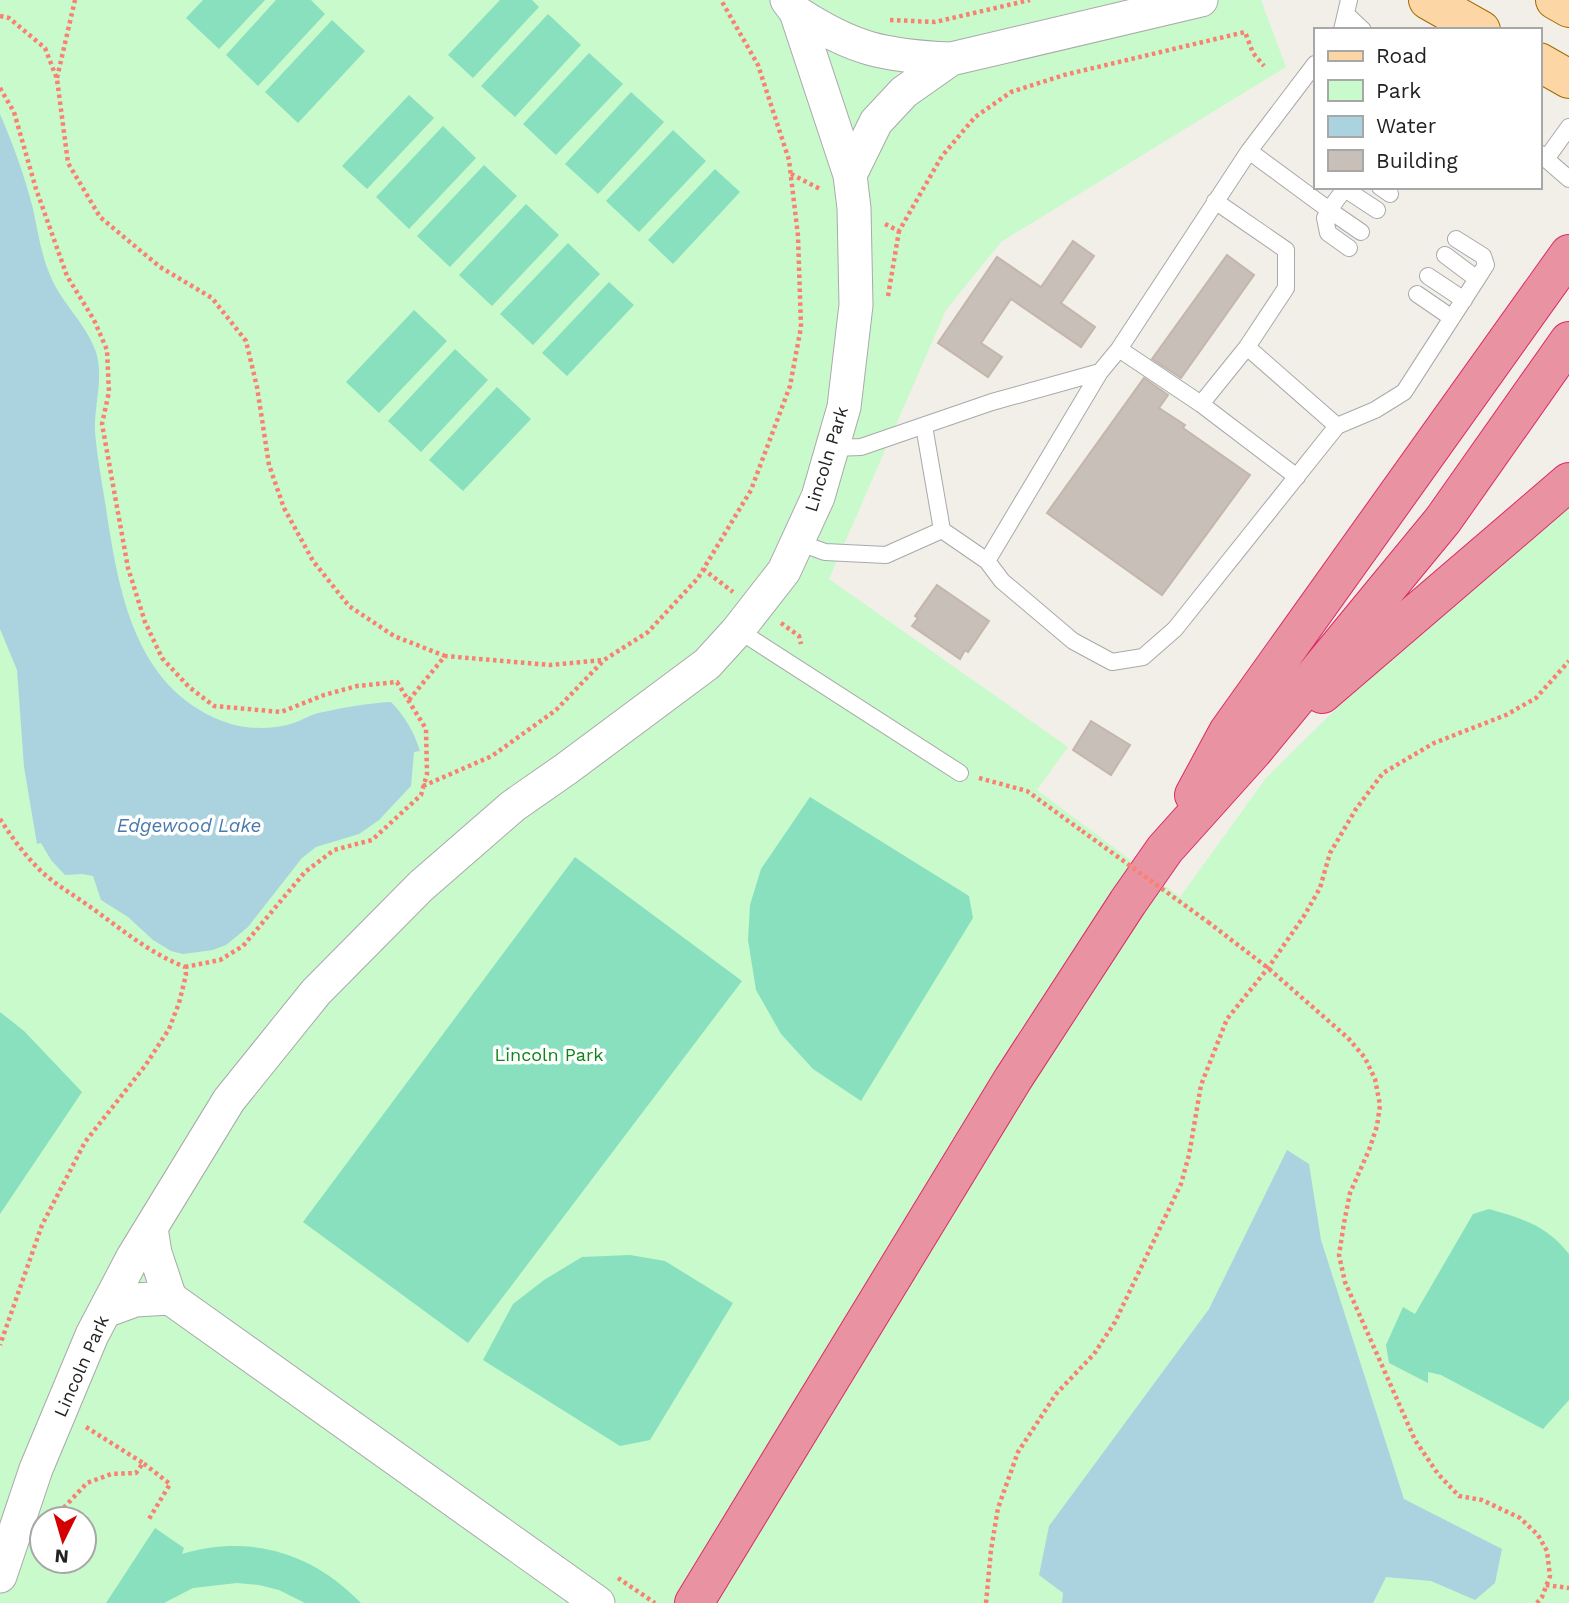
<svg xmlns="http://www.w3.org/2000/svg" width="1569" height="1603" font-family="'Work Sans',sans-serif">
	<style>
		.park { fill: #c8facc; fill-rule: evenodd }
		.pitch { fill: #88e0be }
		.water { fill: #aad3df }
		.building { fill: #c7bfb8; stroke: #c4b6ab; stroke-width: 2 }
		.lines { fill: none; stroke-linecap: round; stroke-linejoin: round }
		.lane-casing { stroke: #a9a9a9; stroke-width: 18 }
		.street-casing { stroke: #a9a9a9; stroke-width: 35 }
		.primary-casing { stroke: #a06b00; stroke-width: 40 }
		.highway-casing { stroke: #dc2a67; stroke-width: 40 }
		.path { stroke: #fa8072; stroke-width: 4.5; stroke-dasharray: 3.5 3.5; stroke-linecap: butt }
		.lane { stroke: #fff; stroke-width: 16 }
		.street { stroke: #fff; stroke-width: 33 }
		.primary { stroke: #fcd6a4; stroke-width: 38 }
		.highway { stroke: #e892a2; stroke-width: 38 }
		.path-bridge { stroke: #fa8072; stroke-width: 4.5; stroke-dasharray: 3.5 3.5; stroke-linecap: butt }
		.labels { text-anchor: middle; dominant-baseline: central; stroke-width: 7; stroke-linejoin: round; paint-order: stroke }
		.street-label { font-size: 18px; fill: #222; stroke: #fff }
		.park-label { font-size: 18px; fill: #0c8416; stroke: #fff }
		.water-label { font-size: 19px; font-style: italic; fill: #4a7aab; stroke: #fff }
	</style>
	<rect width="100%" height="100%" fill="#f2efe9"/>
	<path class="park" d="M0 0H1261L1286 67 1001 242 946 310 829 579 1068 747 1037 790 1180 897 1266 778 1415 631 1569 508V1603H0ZM42 1519H84V1561H42Z"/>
	<path class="pitch" d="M203 0H265L219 49 186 18Z
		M276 0H311L325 14 258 86 226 55Z
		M500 0H532L539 7 473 78 448 55Z
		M548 14 581 45 515 117 481 86Z
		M332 20 365 51 298 123 265 92Z
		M589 53 623 84 556 155 523 124Z
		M631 92 664 122 598 194 565 164Z
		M409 95 434 118 367 189 342 166Z
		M443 126 476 158 409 229 376 197Z
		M673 130 706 161 639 232 606 201Z
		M484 165 517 196 450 267 417 236Z
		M715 169 740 192 673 264 648 240Z
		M526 204 559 235 492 306 459 275Z
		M568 243 600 274 533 345 500 314Z
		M609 282 634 305 567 376 542 353Z
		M414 310 447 341 379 413 346 382Z
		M455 349 488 380 421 452 388 421Z
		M497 387 531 419 463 491 429 460Z
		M810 797 969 896 973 918 861 1101 813 1069 781 1034 756 990 748 940 750 905 761 869Z
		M575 857 742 981 468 1343 303 1222Z
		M0 1012 24 1031 82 1092 0 1214Z
		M1489 1209C1523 1219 1546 1225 1569 1254V1400L1543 1429 1441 1375 1428 1372V1383L1389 1363 1386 1345 1403 1307 1415 1314 1473 1214Z
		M630 1255 665 1261 733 1303 650 1440 620 1446 483 1360 513 1304 544 1280 582 1257Z
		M155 1528 184 1548 182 1554C249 1534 312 1552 361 1603H305L279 1590 259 1585 237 1583 193 1588 164 1603H106Z"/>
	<path class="water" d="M0 114C13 144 25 177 33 209 38 232 41 254 50 275 61 303 86 323 96 352 104 378 94 405 95 431 97 459 103 487 107 515 120 599 138 694 231 724 251 730 275 729 294 723 302 720 310 715 318 713 342 708 368 703 391 702 405 716 414 732 420 751L414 752 411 786 379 820 359 834 316 847 302 858 248 927 226 945 213 950 183 954 171 951 153 940 128 917 101 900 93 876 82 874 65 875 51 860 41 843 37 844 24 767 17 670 0 629Z
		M1287 1150 1309 1164 1321 1240 1404 1499 1502 1549 1495 1583 1475 1600 1431 1581 1386 1577 1373 1603H1062L1063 1593 1039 1575 1049 1526 1209 1309Z"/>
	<path class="building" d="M1073 241 1094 256 1061 303 1095 327 1081 347 1011 299 981 343 1002 357 988 377 938 343 997 257 1041 287Z
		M1227 255 1254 275 1181 378 1152 359Z
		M1144 378 1168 395 1159 408 1185 425 1183 428 1250 475 1162 595 1047 513Z
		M937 585 989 621 968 652 965 650 960 659 912 626 918 618 915 616Z
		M1091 721 1130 745 1111 775 1073 750Z"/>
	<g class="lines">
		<defs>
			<path id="lane" d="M1346 14 1363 30
				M1342 30 1349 0
				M1249 151 1329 210 1346 187
				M1539 153 1569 179
				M1546 159 1569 127
				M1380 187 1390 194
				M1345 189 1377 210
				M1349 248 1328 233 1325 218 1329 210 1361 232
				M1445 255 1477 279
				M1428 276 1464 300
				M1417 294 1452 318
				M1119 349 1201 404 1247 347
				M1201 404 1297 477
				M1337 426 1375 410 1404 392 1477 279 1486 265 1483 256 1456 239
				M832 448 861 447 992 402 1100 372 1119 349 1249 151 1315 64
				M942 530 987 561 1002 581 1073 641 1112 662 1143 657 1175 629 1337 426 1247 347 1286 288V250L1215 201
				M797 542 825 552 886 555 942 530 924 426
				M987 561 1100 372
				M738 630 960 773"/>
			<path id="street" d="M796 12C852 49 884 56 951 59L1201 0
				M850 175 876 122 904 92 951 59
				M151 1228 155 1253 170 1298 598 1603
				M105 1311 135 1300 170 1298
				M0 1576 36 1469 92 1335 133 1257 229 1100 316 992 421 886 513 806 566 769 707 664 738 630 784 571 818 497 844 407 856 305 854 208 850 175 796 12 787 0"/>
			<path id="primary" d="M1428 0 1481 30
				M1555 0 1569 8
				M1539 62 1569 79"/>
			<path id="highway" d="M1322 694 1569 482
				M1194 795 1228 732 1569 254
				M694 1603 1013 1079 1128 902 1165 849 1253 751 1443 520 1569 341"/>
		</defs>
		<use href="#lane" class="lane-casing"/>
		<use href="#street" class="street-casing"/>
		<use href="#primary" class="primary-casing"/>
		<use href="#highway" class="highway-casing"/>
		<path class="path" d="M0 16 9 18 45 48 57 79 68 163 100 217 160 267 212 298 246 341 257 387 269 465 284 508 313 561 349 606 394 636 445 656
			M890 20 935 22 1030 0
			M57 78 75 0
			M0 88 14 112 36 189 67 276 94 320 107 350 109 392 102 424 128 568 145 622 162 658 189 687 214 706 281 712 324 695 357 686 397 682 426 729 427 774 421 795 372 840 334 850 305 872 243 946 220 960 185 967
			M791 174 822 190
			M885 224 899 231 942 156 975 117 1011 92 1064 75 1245 32 1253 53 1264 66
			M888 296 899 231
			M703 569 733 592
			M781 623 799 636 801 644
			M409 700 445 656 550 665 603 660
			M979 778 1027 791 1082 831
			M423 786 492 756 556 710 604 660 648 632 698 578 751 490 790 386 801 327 798 236 789 160 758 65 721 0
			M0 819C11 836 23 853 37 867 52 883 71 893 89 906 120 928 149 953 185 967L186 975 179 1003 169 1029 145 1066 85 1142 42 1225 0 1345
			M1208 922 1268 968 1348 1038 1365 1058 1375 1079 1380 1105 1377 1126 1369 1150 1350 1193 1344 1223 1339 1255 1345 1282 1415 1440 1438 1474 1459 1496 1482 1500 1520 1518 1538 1535 1547 1551 1550 1576 1542 1597 1537 1603
			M86 1427 143 1463
			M54 1518 87 1483 111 1474 136 1473 143 1463 170 1484 149 1519
			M618 1578 655 1603
			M1546 1585 1569 1588
			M986 1603 991 1550 998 1508 1018 1452 1056 1394 1094 1354 1115 1322 1181 1184 1189 1155 1201 1085 1227 1019 1268 968 1304 916 1320 888 1330 853 1356 809 1383 773 1434 743 1506 715 1536 698 1569 661"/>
		<use href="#lane" class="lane"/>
		<use href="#street" class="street"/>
		<use href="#primary" class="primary"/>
		<use href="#highway" class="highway"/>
		<path class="path-bridge" d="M1082 831 1208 922"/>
	</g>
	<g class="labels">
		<g class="street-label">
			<text transform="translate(826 459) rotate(-73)">Lincoln Park</text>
			<text transform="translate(81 1366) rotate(-66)">Lincoln Park</text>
		</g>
		<g class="park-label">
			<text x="549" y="1054">Lincoln Park</text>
		</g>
		<g class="water-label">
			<text x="189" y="825">Edgewood Lake</text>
		</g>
	</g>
	<rect x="1314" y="28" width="228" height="161" fill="#ffffff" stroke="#a7a7a7" stroke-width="2"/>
	<rect x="1328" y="51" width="35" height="10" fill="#fcd6a4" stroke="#a7a7a7" stroke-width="2"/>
	<text x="1376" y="63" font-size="21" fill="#222222">Road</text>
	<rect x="1328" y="80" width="35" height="21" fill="#c8facc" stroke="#a7a7a7" stroke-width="2"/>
	<text x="1376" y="98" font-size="21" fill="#222222">Park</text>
	<rect x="1328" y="116" width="35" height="21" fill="#aad3df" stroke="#a7a7a7" stroke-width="2"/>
	<text x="1376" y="133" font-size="21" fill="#222222">Water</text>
	<rect x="1328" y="150" width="35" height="21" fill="#c7bfb8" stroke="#a7a7a7" stroke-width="2"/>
	<text x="1376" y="168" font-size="21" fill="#222222">Building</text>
	<g transform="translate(63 1540) rotate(185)"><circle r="33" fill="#ffffff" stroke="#a7a7a7" stroke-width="2"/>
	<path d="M0-5L12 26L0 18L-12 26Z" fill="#d40000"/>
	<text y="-10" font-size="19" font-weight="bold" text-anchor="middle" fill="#222222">N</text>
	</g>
</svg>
